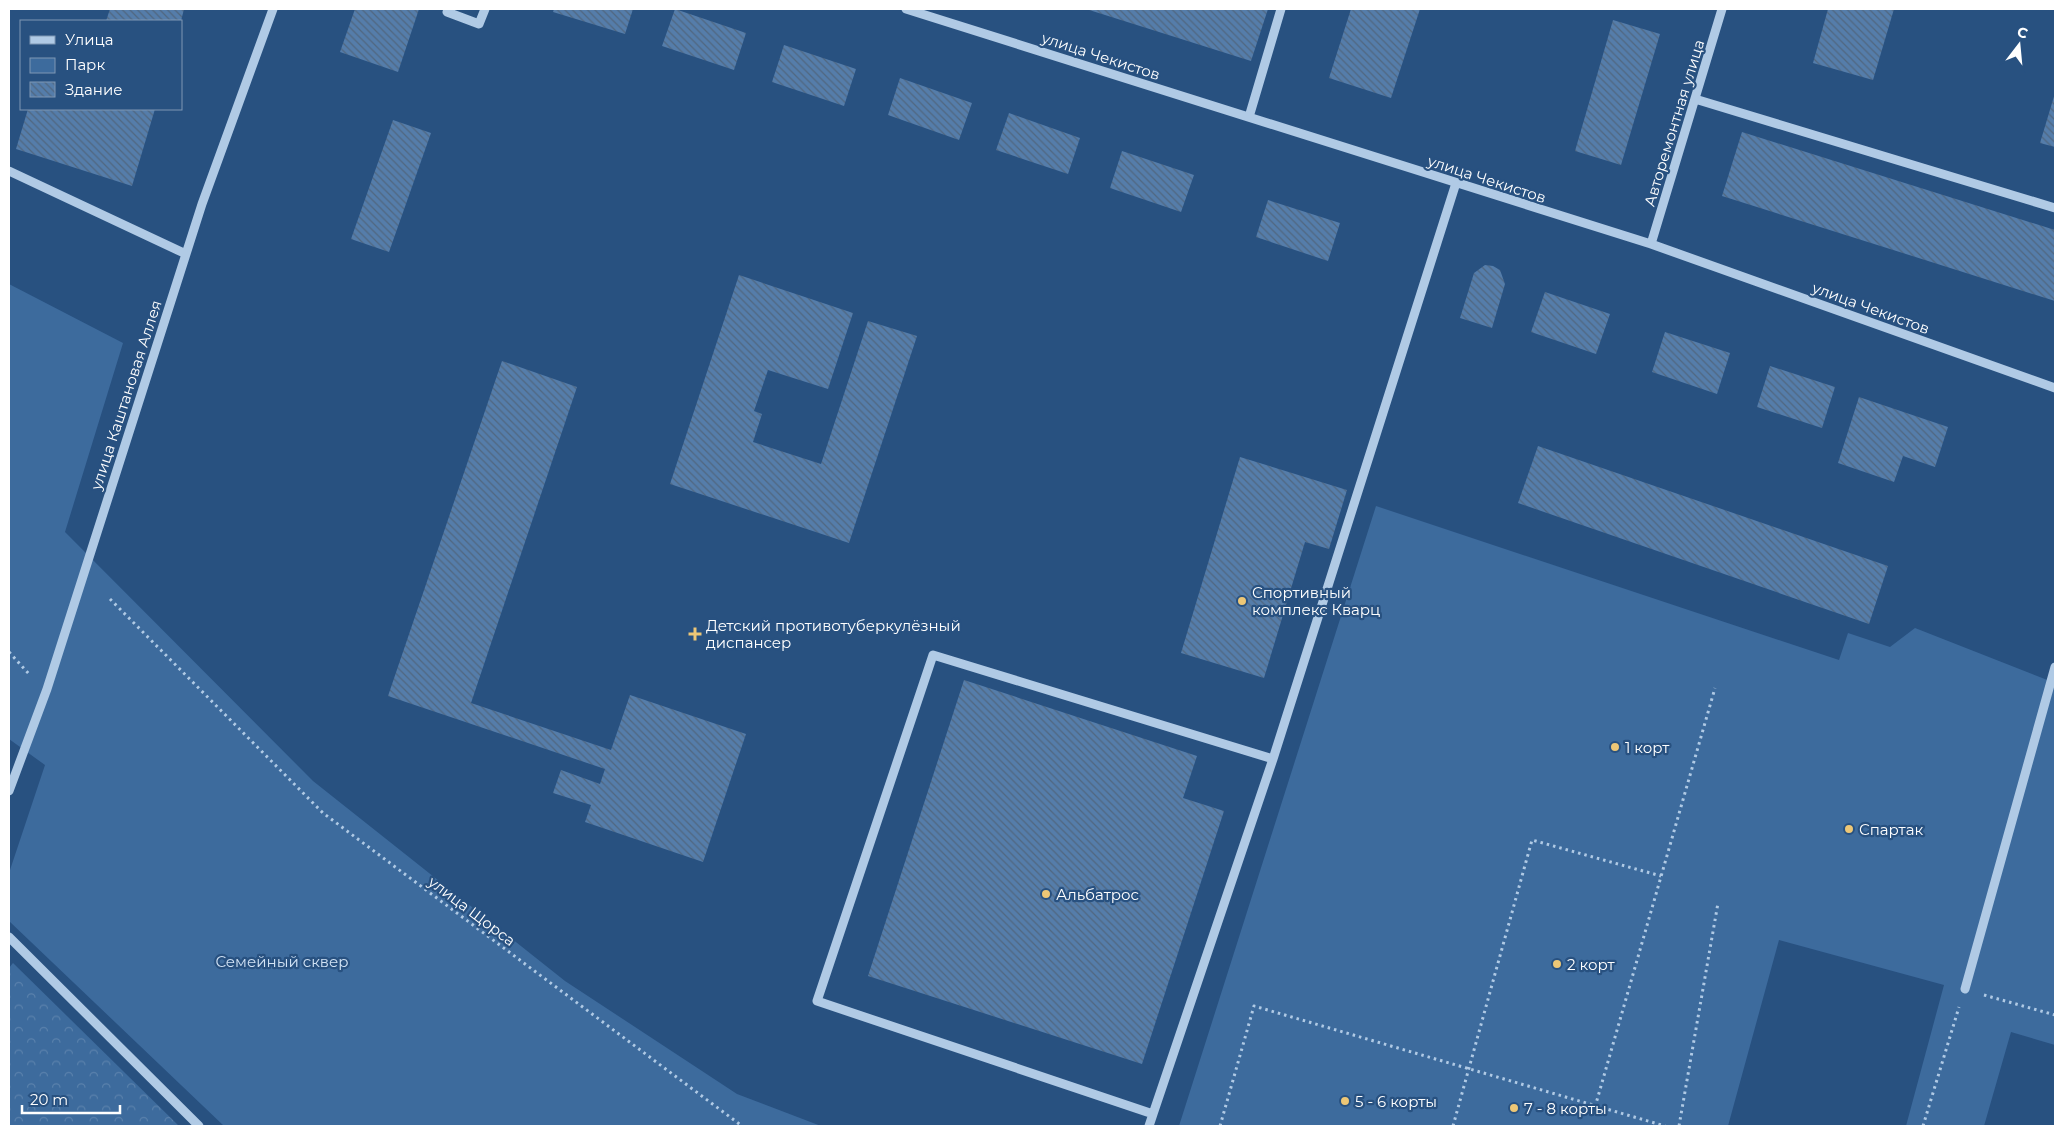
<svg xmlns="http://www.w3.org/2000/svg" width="2064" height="1135" font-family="Montserrat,sans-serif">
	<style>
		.green { fill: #3d6b9d }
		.forest { fill: url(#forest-crowns) }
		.building { fill: url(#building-back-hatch) }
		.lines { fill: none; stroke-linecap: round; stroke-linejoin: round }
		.path { stroke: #b0cae5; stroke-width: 3; stroke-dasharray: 2.5 4; stroke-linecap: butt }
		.minor { stroke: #b0cae5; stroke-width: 9 }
		.poi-dot { fill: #edc776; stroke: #285180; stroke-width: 2 }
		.labels { text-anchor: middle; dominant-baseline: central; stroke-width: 4.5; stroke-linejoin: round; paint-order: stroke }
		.street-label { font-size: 15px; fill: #fff; stroke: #285180 }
		.poi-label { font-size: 15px; fill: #fff; stroke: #285180; text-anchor: start }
		.park-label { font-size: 15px; fill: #d2e3f5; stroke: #285180 }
	</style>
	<defs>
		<pattern id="forest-crowns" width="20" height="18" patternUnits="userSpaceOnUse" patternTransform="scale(1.25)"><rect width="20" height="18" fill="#3d6b9d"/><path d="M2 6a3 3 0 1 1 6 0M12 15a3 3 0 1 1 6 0" fill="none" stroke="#5a81ac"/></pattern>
		<pattern id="building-back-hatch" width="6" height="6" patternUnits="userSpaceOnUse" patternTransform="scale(1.25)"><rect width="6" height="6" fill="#557daa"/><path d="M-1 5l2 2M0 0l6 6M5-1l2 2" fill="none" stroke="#516780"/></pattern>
	</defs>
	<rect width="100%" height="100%" fill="#285180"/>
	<path class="green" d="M9 284 123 343 65 532 313 781 565 981 737 1094 821 1126H224L9 921V873L45 765 9 739Z
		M1376 506 1839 660 1848 633 1890 647 1915 628 2055 683V1045L2011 1032 1984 1126H1906L1944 985 1779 940 1728 1126H1179Z"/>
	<path class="forest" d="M13 963 179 1126H9V968Z"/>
	<path class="building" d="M110 9H184L181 21H106Z
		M355 9H419L398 72 340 52Z
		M554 9H633L625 34 553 12Z
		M675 9 746 33 734 70 662 46Z
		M1086 9H1268L1251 61Z
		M1351 9H1420L1391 98 1329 78Z
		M1828 9H1894L1873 80 1813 63Z
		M1613 20 1660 34 1621 165 1575 151Z
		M784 45 856 69 844 106 772 82Z
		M900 78 972 103 959 140 888 115Z
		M2055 93V147L2040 143Z
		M28 109H155L132 186 16 149Z
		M1009 113 1080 138 1068 174 996 150Z
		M393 120 431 133 389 252 351 239Z
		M1742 132 2055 230V301L1722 196Z
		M1122 151 1194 175 1181 212 1110 188Z
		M1268 200 1340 223 1328 261 1256 237Z
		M1485 265 1493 266 1500 270 1505 284 1492 328 1460 318 1474 273Z
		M739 275 853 313 828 389 768 370 754 411 762 414 753 442 821 464 868 321 917 336 849 543 670 484Z
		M1545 292 1610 314 1596 354 1531 332Z
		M1665 332 1730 353 1717 394 1652 372Z
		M502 361 577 387 471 703 611 750 630 695 746 734 703 862 585 822 591 805 553 793 561 770 600 784 605 769 388 696Z
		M1770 366 1835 387 1822 428 1757 407Z
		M1859 397 1948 427 1935 467 1903 456 1894 482 1838 463Z
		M1538 446 1888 566 1869 624 1518 503Z
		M1240 457 1347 490 1329 549 1305 542 1264 678 1181 653Z
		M964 680 1197 756 1183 798 1224 811 1142 1064 868 976Z"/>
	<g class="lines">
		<path class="path" d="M110 599 323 813 742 1126
			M9 652 29 674
			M1984 995 2055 1015
			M1595 1107 1715 688
			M1220 1126 1254 1006 1665 1126
			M1453 1126 1532 840 1661 876
			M1679 1126 1718 903
			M1923 1126 1959 1007"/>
		<path class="minor" d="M906 9 1651 244 2055 388
			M447 12 479 24 485 9
			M1695 99 2055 208
			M1249 117 1281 9
			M9 171 186 254
			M1651 244 1722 9
			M1273 759 933 655 817 1001 1153 1114 1273 759 1456 183
			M9 791 47 689 202 204 273 9
			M9 937 199 1126
			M1965 989 2055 667
			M1149 1126 1153 1114"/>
	</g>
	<g class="poi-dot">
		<circle cx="1242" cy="601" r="5"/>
		<path d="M692.5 626.5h5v5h5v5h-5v5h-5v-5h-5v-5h5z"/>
		<circle cx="1615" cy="747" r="5"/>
		<circle cx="1849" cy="829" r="5"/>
		<circle cx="1046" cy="894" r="5"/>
		<circle cx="1557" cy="964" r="5"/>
		<circle cx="1345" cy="1101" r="5"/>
		<circle cx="1514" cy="1108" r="5"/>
	</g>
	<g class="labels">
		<g class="street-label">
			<text transform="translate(1101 56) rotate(18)">улица Чекистов</text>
			<text transform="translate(1674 123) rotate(-73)">Авторемонтная улица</text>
			<text transform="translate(1487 179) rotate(18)">улица Чекистов</text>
			<text transform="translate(1871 308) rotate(20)">улица Чекистов</text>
			<text transform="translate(126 395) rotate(-72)">улица Каштановая Аллея</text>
			<text transform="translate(472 911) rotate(37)">улица Щорса</text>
		</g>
		<g class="poi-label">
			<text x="1252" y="592">Спортивный<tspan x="1252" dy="17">комплекс Кварц</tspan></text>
			<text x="706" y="625">Детский противотуберкулёзный<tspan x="706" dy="17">диспансер</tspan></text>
			<text x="1625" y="747">1 корт</text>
			<text x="1859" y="829">Спартак</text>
			<text x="1056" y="894">Альбатрос</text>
			<text x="1567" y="964">2 корт</text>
			<text x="1355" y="1101">5 - 6 корты</text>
			<text x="1524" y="1108">7 - 8 корты</text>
		</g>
		<g class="park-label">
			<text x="282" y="961">Семейный сквер</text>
		</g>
	</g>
	<rect width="2064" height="1135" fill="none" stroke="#ffffff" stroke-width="20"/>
	<rect x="20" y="20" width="162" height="90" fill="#285180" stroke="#7e97b3"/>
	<rect x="30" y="36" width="25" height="8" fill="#b0cae5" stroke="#7e97b3"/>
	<text x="65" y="45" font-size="15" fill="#ffffff">Улица</text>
	<rect x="30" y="58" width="25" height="15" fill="#3d6b9d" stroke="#7e97b3"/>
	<text x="65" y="70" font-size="15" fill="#ffffff">Парк</text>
	<rect x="30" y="82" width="25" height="15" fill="url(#building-back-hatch)" stroke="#7e97b3"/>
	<text x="65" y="95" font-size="15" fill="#ffffff">Здание</text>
	<g transform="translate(2019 45) rotate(16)" stroke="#285180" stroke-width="4" paint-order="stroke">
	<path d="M0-4L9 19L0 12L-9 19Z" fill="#ffffff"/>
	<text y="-8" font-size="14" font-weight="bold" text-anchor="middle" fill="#ffffff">С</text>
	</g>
	<path d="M22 1105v8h98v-8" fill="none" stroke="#ffffff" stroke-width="2.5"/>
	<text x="30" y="1105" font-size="15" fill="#ffffff" stroke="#285180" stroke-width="4" paint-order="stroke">20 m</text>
</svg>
